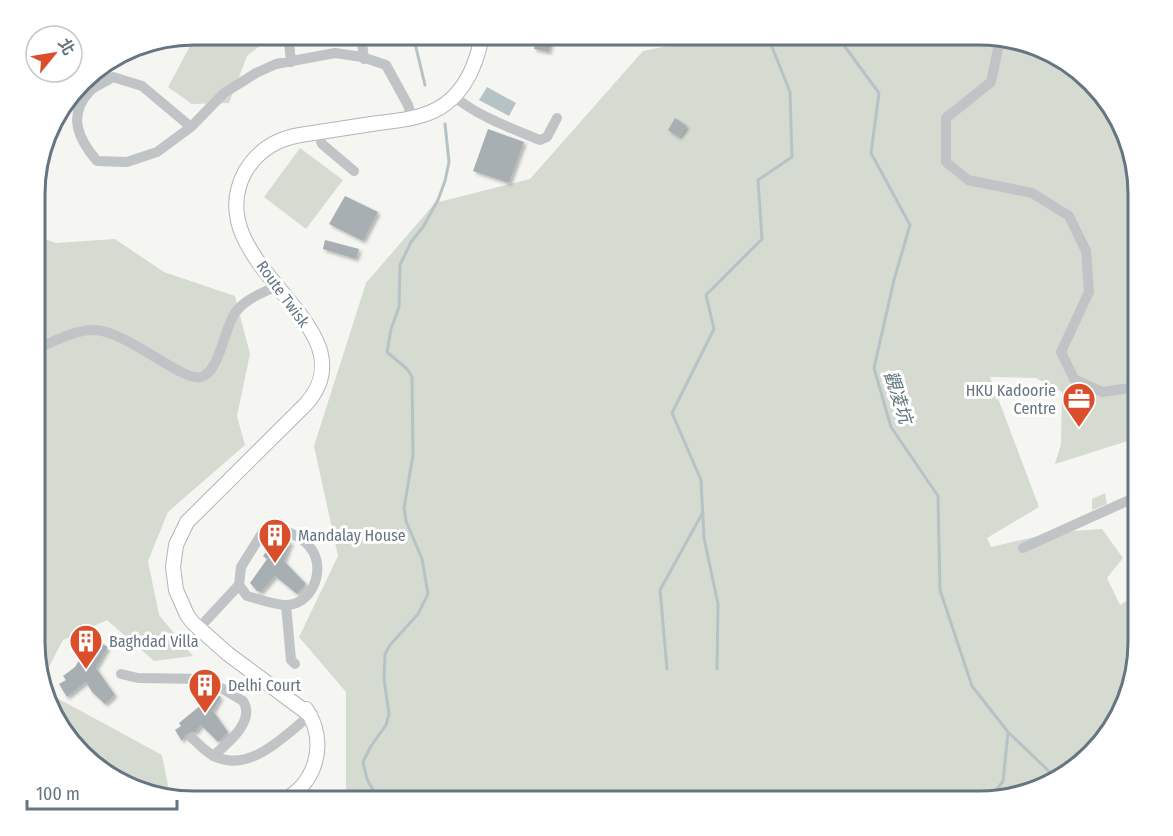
<svg xmlns="http://www.w3.org/2000/svg" width="1173" height="836" font-family="'Fira Sans Condensed','Noto Sans TC',sans-serif">
	<style>
		.green { fill: #d6dbd2 }
		.water { fill: #b6c3c6 }
		.lines { fill: none; stroke-linecap: round; stroke-linejoin: round }
		.stream { stroke: #b6c3c6; stroke-width: 3 }
		.building { fill: #a7afb3; filter: url(#shadow) }
		.major-casing { stroke: #b1b6b9; stroke-width: 16 }
		.minor { stroke: #c0c4c7; stroke-width: 10 }
		.major { stroke: #fff; stroke-width: 14 }
		.labels { text-anchor: middle; dominant-baseline: central; stroke-width: 6; stroke-linejoin: round; paint-order: stroke }
		.street-label { font-size: 16px; fill: #657581; stroke: #fff }
		.poi-label { font-size: 16px; fill: #657581; stroke: #fff; text-anchor: start }
		.water-label { font-size: 18px; font-style: italic; fill: #60777e; stroke: #fff }
		.rim { fill: none; stroke: #657581; stroke-width: 3 }
	</style>
	<defs>
		<filter id="shadow"><feDropShadow dx="2.5" dy="2.5" stdDeviation="1.5" flood-color="#0004"/></filter>
	</defs>
	<rect width="100%" height="100%" fill="#f5f5f1"/>
	<path class="green" d="M194 35H274L247 56 229 103 192 104 168 87 189 48 188 36Z
		M722 35H989L1076 68 1122 123 1138 184V445L1134 439 1055 464 1061 444 1062 392 1036 378 990 377 1039 507 987 538 991 547 1056 532 1102 529 1123 558 1107 578 1120 605 1138 594V652L1105 739 1049 785 979 801H346V692L299 637 338 556 314 446 366 283 435 203 530 179 643 51Z
		M300 148 343 180 306 229 264 197Z
		M36 236 56 243 115 239 164 272 235 296 250 354 237 416 245 445 168 512 148 561 159 615 193 656 154 661 107 620 63 640 42 680 36 662Z
		M1105 493 1107 504 1092 510V499Z
		M46 692 162 755 170 796 97 768 56 721Z"/>
	<path class="water" d="M487 87 516 103 509 116 479 100Z"/>
	<g class="lines">
		<path class="stream" d="M413 35 425 85
			M845 35 843 44 879 93 871 153 910 225 894 280 874 368 891 427 938 496 940 590 972 686 1008 732 1057 779
			M667 669 660 590 702 514
			M717 669 718 604 704 538 701 480 672 413 714 329 706 295 762 239 758 180 792 157 790 92 772 47 774 35
			M990 799 1003 781 1008 733
			M379 801 367 779 363 762 371 746 386 725 389 714 384 679 385 654 390 645 418 614 428 594 422 559 406 521 404 508 413 455 412 377 407 369 387 352 391 329 399 307 400 265 411 242 423 227 438 200 445 181 449 162 445 124"/>
	</g>
	<path class="building" d="M537 35H552L549 52 534 49Z
		M675 118 687 126 679 137 668 130Z
		M488 129 524 142 509 183 473 171Z
		M345 196 378 212 363 241 329 224Z
		M325 240 359 249 356 259 323 249Z
		M277 536 291 542 284 561 306 584 297 594 275 576 261 592 257 591 250 583 267 559 263 556 268 549 272 551Z
		M96 640 108 647 96 668 115 695 105 704 92 692 86 682 67 697 59 684 66 680 63 676 75 667 83 654 86 656Z
		M209 690 221 697 213 711 228 732 218 742 201 725 196 732 187 733 182 741 175 730 181 726 179 723 201 705Z"/>
	<g class="lines">
		<defs>
			<path id="major" d="M310 715 228 654 193 623 187 615 176 590 173 567 176 545 187 522 306 404C376 325 195 265 245 172 257 151 277 139 300 135 326 131 352 127 378 123 393 121 409 120 423 115 460 104 476 69 482 35
				M282 801C317 784 328 741 306 709"/>
		</defs>
		<use href="#major" class="major-casing"/>
		<path class="minor" d="M361 35 364 59
			M1000 39 991 82 946 118V162L968 180 1032 193 1069 216 1086 251 1089 292 1061 352 1074 379 1102 392 1138 387
			M291 62 289 42 291 35
			M455 97C479 117 511 128 540 140L547 137 557 118
			M191 127 142 86 113 77C106 82 94 86 89 92 67 116 79 140 97 161L127 162 157 152 191 127 224 93 256 73 276 64 335 53 362 57 386 65 408 105 412 118
			M318 132 322 144 354 171
			M36 349C53 342 74 330 93 330 127 330 183 383 201 377 220 372 224 328 235 313 245 299 262 293 277 286
			M1023 548 1138 496
			M286 605 291 660 295 664
			M199 628 239 585 241 567 264 530 272 526C287 532 303 536 312 550 326 571 311 607 284 605 272 604 259 599 247 596L239 585
			M121 674 138 678 206 679 243 701C256 721 227 744 213 756
			M192 738C199 744 206 752 214 756 249 774 285 736 310 715"/>
		<use href="#major" class="major"/>
	</g>
	<defs>
		<symbol id="office-pin" viewBox="-11 -11 22 30"><path d="M0 17L-7.5 6A9.5 9.5 0 1 1 7.5 6Z" fill="#db4e2b" stroke="#fff"/><path d="M-6-3h4V-5.5h4V-3h4V5H-6ZM-1-4.5V-3h2v-1.5ZM-6 0V1H6V0Z" fill="#fff"/></symbol>
		<symbol id="building-pin" viewBox="-11 -11 22 30"><path d="M0 17L-7.5 6A9.5 9.5 0 1 1 7.5 6Z" fill="#db4e2b" stroke="#fff"/><path d="M-4-6H4V6H1V3H-1V6H-4ZM-2.5-4.3h1.7v1.8h-1.7ZM.8-4.3h1.7v1.8H.8ZM-2.5-1h1.7V.8h-1.7ZM.8-1h1.7V.8H.8Z" fill="#fff"/></symbol>
	</defs>
	<g fill-rule="evenodd">
		<use href="#office-pin" x="1060" y="380" width="38" height="52"/>
		<use href="#building-pin" x="256" y="516" width="38" height="52"/>
		<use href="#building-pin" x="67" y="622" width="38" height="52"/>
		<use href="#building-pin" x="186" y="666" width="38" height="52"/>
	</g>
	<g class="labels">
		<g class="street-label">
			<text transform="translate(283 294) rotate(54)">Route Twisk</text>
		</g>
		<g class="poi-label">
			<text x="1056" y="390" text-anchor="end">HKU Kadoorie<tspan x="1056" dy="18">Centre</tspan></text>
			<text x="298" y="535">Mandalay House</text>
			<text x="109" y="641">Baghdad Villa</text>
			<text x="228" y="685">Delhi Court</text>
		</g>
		<g class="water-label">
			<text transform="translate(898 397) rotate(72)">觀凌坑</text>
		</g>
	</g>
	<path d="M0 0H1173V836H0ZM194 45H979A149 149 0 0 1 1128 194V642A149 149 0 0 1 979 791H194A149 149 0 0 1 45 642V194A149 149 0 0 1 194 45Z" fill="#fff" fill-rule="evenodd"/>
	<path class="rim" d="M194 45H979A149 149 0 0 1 1128 194V642A149 149 0 0 1 979 791H194A149 149 0 0 1 45 642V194A149 149 0 0 1 194 45Z"/>
	<g transform="translate(54 54) rotate(60)"><circle r="28" fill="#ffffff" stroke="#c1c8cd" stroke-width="1.5"/>
	<path d="M0-4.5L10 22L0 15L-10 22Z" fill="#db4e2b"/>
	<text y="-9" font-size="16" font-weight="bold" text-anchor="middle" fill="#657581">北</text>
	</g>
	<path d="M27 800v9h150v-9" fill="none" stroke="#657581" stroke-width="3"/>
	<text x="36" y="800" font-size="18" fill="#657581" stroke="#ffffff" stroke-width="4.5" paint-order="stroke">100 m</text>
</svg>
